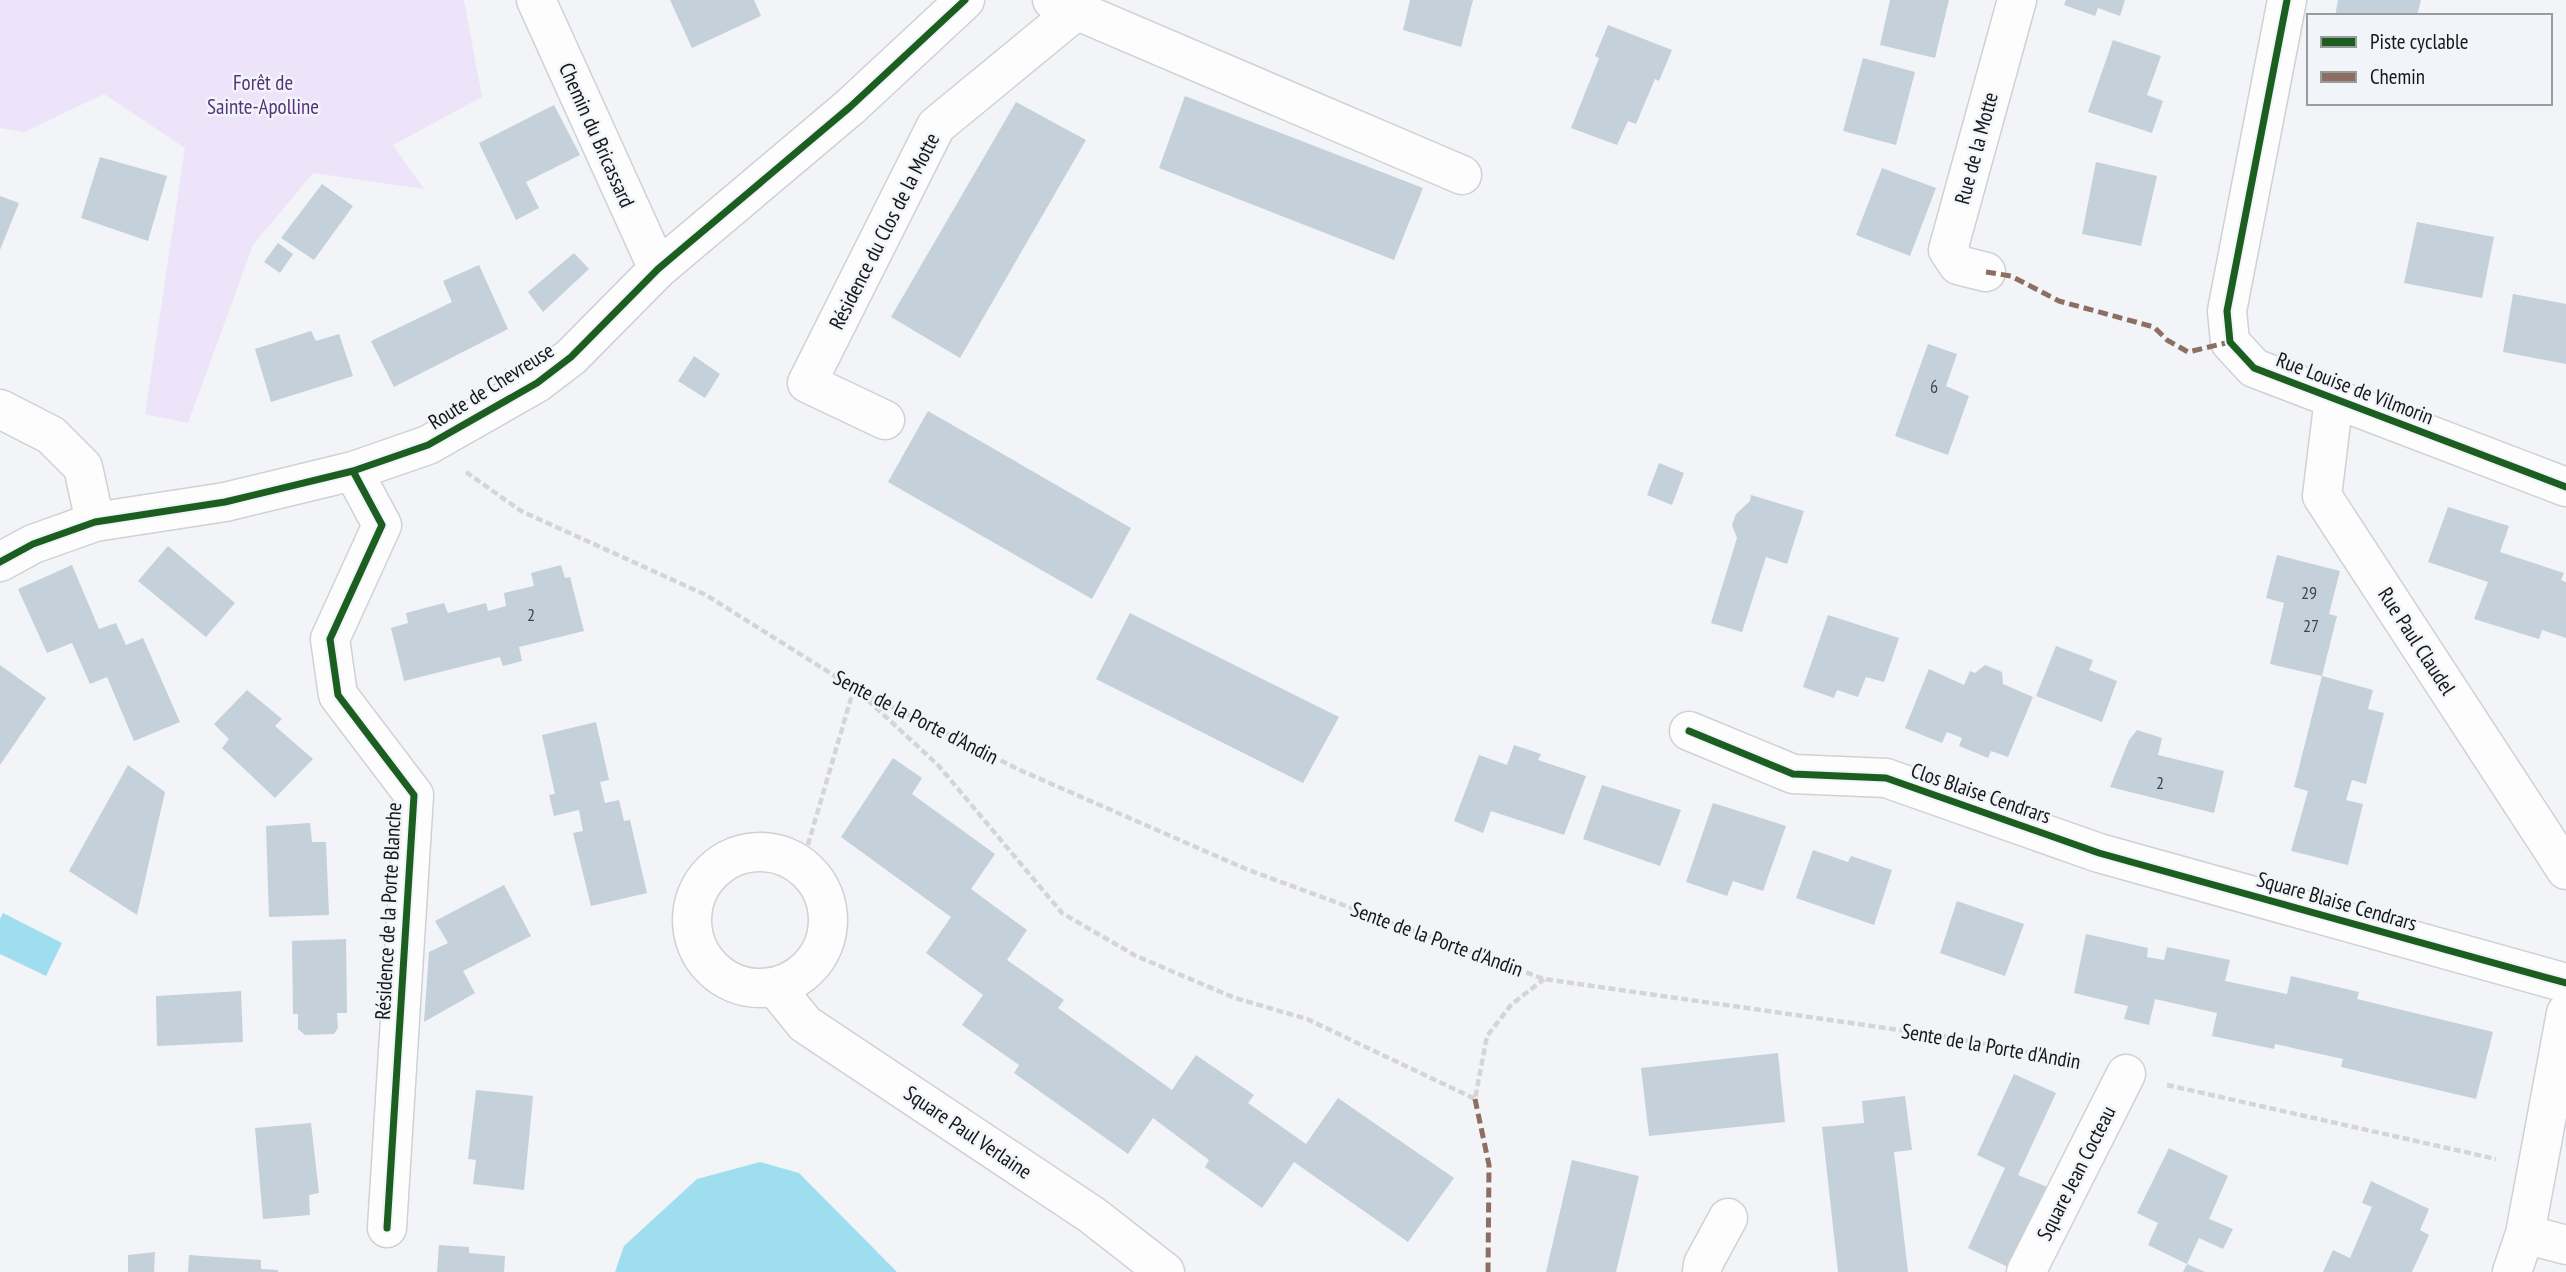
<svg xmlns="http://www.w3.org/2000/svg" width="2566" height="1272" font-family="'PT Sans Narrow',sans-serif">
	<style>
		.green { fill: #ede4fa }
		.water { fill: #9edeef }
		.building { fill: #c4d1db }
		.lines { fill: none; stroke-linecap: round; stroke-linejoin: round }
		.minor-casing { stroke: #d0d1d3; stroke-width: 41 }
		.path { stroke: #d5d5d6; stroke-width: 4.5; stroke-dasharray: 7 3.5; stroke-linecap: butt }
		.minor { stroke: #fdfdfe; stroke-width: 38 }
		.quiet { stroke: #8d6e63; stroke-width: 5; stroke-dasharray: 10 5; stroke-linecap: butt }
		.cycleway-casing { stroke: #f1f4f8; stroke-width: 11 }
		.cycleway { stroke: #1b5e20; stroke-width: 7 }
		.labels { text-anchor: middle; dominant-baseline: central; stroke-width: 5; stroke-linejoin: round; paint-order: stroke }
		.number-label { font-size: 18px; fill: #42464a }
		.park-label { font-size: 21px; fill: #59327b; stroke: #f1f4f8 }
		.street-label { font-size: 21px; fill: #161719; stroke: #f1f4f8 }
	</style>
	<rect width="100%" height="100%" fill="#f2f4f7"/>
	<path class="green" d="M0 0H464L482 97 393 145 424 189 313 173 253 245 188 423 145 414 185 148 104 94 24 132 0 128Z"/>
	<path class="water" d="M3 913 62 943 46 976 0 954V919Z
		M760 1162 799 1173 897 1272H615L624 1246 697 1179Z"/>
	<path class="building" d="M670 0H754L761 16 692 48Z
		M1410 0H1473L1461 47 1403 30Z
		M1890 0H1949L1935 58 1880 45Z
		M2066 0H2125L2120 16 2098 8 2095 16 2064 5Z
		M2338 0H2421L2417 16H2335Z
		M1608 25 1672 50 1659 81 1655 79 1636 124 1628 121 1617 145 1571 128 1599 58 1595 56Z
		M2113 40 2161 56 2147 95 2163 101 2152 133 2088 112Z
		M1863 58 1915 72 1896 145 1843 131Z
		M1185 96 1423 188 1394 260 1159 168Z
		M1016 102 1086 140 960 358 891 317Z
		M554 105 580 155 526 182 539 208 516 220 479 143Z
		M100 157 167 176 148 241 81 218Z
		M2096 162 2157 176 2141 246 2082 234Z
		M1882 168 1936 188 1910 256 1856 235Z
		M322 184 353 206 314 260 281 238Z
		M0 196 19 203 0 250Z
		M2417 222 2494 237 2482 298 2404 283Z
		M278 243 293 254 280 273 264 262Z
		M574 253 589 269 543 312 528 292Z
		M479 265 508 329 394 387 371 341 452 302 443 281Z
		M2513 294 2566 304V364L2503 352Z
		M311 331 316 341 339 334 353 376 271 402 255 349Z
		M1928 344 1957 354 1946 386 1969 396 1948 455 1895 436Z
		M694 356 720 374 705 398 678 381Z
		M928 411 1131 528 1092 599 888 482Z
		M1659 463 1684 473 1672 505 1647 495Z
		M1751 495 1804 511 1787 564 1766 557 1742 632 1711 623 1737 538 1732 525 1736 514 1750 501Z
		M2448 507 2509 526 2500 552 2564 573 2561 580 2566 582V638L2542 630 2539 639 2474 619 2488 582 2428 562Z
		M168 546 235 603 206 637 138 581Z
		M2277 555 2340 571 2329 614 2337 616 2322 676 2270 664 2284 603 2266 598Z
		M72 565 99 629 116 623 126 645 143 638 180 722 134 741 107 677 90 684 72 643 47 653 18 589Z
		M561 565 565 578 570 577 584 631 519 647 522 661 503 666 500 657 404 681 391 628 408 623 406 613 444 603 448 613 486 603 488 611 506 606 504 593 534 586 531 573Z
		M1130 613 1339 717 1303 783 1096 679Z
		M1828 615 1899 638 1884 682 1866 677 1858 697 1837 690 1834 698 1803 687Z
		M2056 646 2093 660 2089 670 2117 681 2102 722 2036 696Z
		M0 665 46 698 0 765Z
		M1985 665 2002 672 2003 684 2033 697 2008 757 1991 751 1988 758 1959 746 1962 738 1947 732 1942 743 1905 728 1929 669 1964 685 1970 671 1975 673Z
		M2322 676 2373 690 2368 709 2384 713 2366 784 2352 780 2346 800 2363 804 2348 865 2291 851 2308 791 2294 787Z
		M247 690 282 719 275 726 313 759 275 798 222 748 229 739 214 724Z
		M596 722 609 780 600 782 605 803 619 800 624 821 630 820 647 893 591 906 573 833 583 831 579 810 554 816 549 795 555 794 542 735Z
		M2137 730 2162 738 2158 755 2224 771 2214 813 2110 787 2129 740Z
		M1514 745 1541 754 1538 760 1586 776 1564 835 1491 811 1483 833 1454 821 1479 755 1507 765Z
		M893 758 922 778 912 794 995 854 971 889 1027 930 1007 960 1064 1000 1058 1008 1172 1090 1196 1055 1254 1095 1248 1103 1306 1144 1338 1098 1454 1178 1408 1242 1294 1162 1262 1208 1205 1167 1209 1160 1153 1118 1128 1154 1014 1073 1019 1065 962 1025 983 995 926 953 951 917 841 837Z
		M128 765 165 792 137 915 69 871Z
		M1602 785 1681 810 1660 866 1583 839Z
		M1713 803 1786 826 1763 891 1733 881 1727 896 1686 882Z
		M310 823 312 842H326L329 915 269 917 266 826Z
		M1813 850 1848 862 1851 856 1892 870 1874 925 1796 898Z
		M504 885 531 936 463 971 475 993 424 1022 429 952 448 943 435 921Z
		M1957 901 2024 924 2005 976 1940 953Z
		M2086 934 2148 948 2147 957 2164 960 2167 947 2230 960 2225 981 2287 994 2291 976 2359 992 2357 999 2493 1032 2476 1099 2341 1067 2343 1059 2275 1044 2274 1049 2212 1036 2217 1013 2155 999 2149 1025 2124 1019 2128 1006 2074 993Z
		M346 939 347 1013H337L338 1028 334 1034 305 1035 298 1029V1014H293L292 941Z
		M241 991 243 1042 157 1046 156 996Z
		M1778 1053 1785 1122 1649 1136 1641 1068Z
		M2014 1074 2056 1093 2018 1175 2047 1187 2008 1267 1968 1248 2005 1168 1977 1155Z
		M476 1090 533 1096 524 1190 473 1184 476 1160 468 1159Z
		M1905 1096 1912 1150 1894 1152 1908 1272H1838L1822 1127 1864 1123 1862 1101Z
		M311 1123 319 1193 309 1195 310 1215 263 1219 255 1128Z
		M2169 1148 2228 1176 2209 1219 2233 1229 2223 1249 2199 1238 2187 1264 2148 1245 2158 1223 2137 1213Z
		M1572 1160 1639 1176 1616 1272H1546Z
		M2371 1181 2429 1209 2420 1230 2429 1235 2412 1272H2323L2333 1250 2350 1258 2372 1207 2362 1203Z
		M439 1245 469 1247V1253L505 1256 504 1272H437Z
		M155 1252 154 1272H128V1255Z
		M189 1255 261 1260V1269L278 1270V1272H188Z
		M2187 1264 2205 1272H2183Z"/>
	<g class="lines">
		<defs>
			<path id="minor" d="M536 0 658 269
				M1052 0 1462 175
				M2287 0 2227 311 2230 342 2254 368 2566 487
				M1986 272 1958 265 1948 250 2017 0
				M2334 398 2322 496 2566 870
				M0 409 51 435 83 467 95 522
				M885 420 807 383 936 126 1077 10
				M353 471 382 525 330 639 338 695 414 795 387 1228
				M0 562 33 544 95 522 225 502 353 471 428 445 537 383 571 357 658 269 850 107 965 0
				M1689 731 1793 774 1886 778 2099 853 2566 983
				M692 920a68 68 0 1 1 136 0a68 68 0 1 1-136 0Z
				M775 987 805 1024 1092 1215 1165 1272
				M2525 1234 2566 1245
				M1702 1272 1703 1264 1728 1218
				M2026 1272 2126 1074
				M2512 1272 2525 1234 2566 1013"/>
		</defs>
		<use href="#minor" class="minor-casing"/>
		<path class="path" d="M466 472 521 511 706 595 854 688 1022 771 1246 869 1544 979 1942 1036 2084 1063
			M860 693 938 765 1062 913 1136 956 1235 998 1307 1019 1475 1099 1487 1036 1511 1005 1544 979
			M802 865 854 688
			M2167 1085 2496 1159"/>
		<use href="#minor" class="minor"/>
		<path class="quiet" d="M1986 272 2011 276 2059 301 2154 327 2167 340 2188 352 2230 342
			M1475 1099 1489 1165 1488 1272"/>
		<defs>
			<path id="cycleway" d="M2287 0 2227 311 2230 342 2254 368 2566 487
				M353 471 382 525 330 639 338 695 414 795 387 1228
				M0 562 33 544 95 522 225 502 353 471 428 445 537 383 571 357 658 269 850 107 965 0
				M1689 731 1793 774 1886 778 2099 853 2566 983"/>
		</defs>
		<use href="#cycleway" class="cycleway-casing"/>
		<use href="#cycleway" class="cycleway"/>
	</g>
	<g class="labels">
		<g class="number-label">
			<text x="1934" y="386">6</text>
			<text x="2309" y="592">29</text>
			<text x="531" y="614">2</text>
			<text x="2311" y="625">27</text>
			<text x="2160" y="782">2</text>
		</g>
		<g class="park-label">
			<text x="263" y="82">Forêt de<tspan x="263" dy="24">Sainte-Apolline</tspan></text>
		</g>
		<g class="street-label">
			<text transform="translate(597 135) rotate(66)">Chemin du Bricassard</text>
			<text transform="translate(1976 148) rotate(-75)">Rue de la Motte</text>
			<text transform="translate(884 231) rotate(-63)">Résidence du Clos de la Motte</text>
			<text transform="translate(491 386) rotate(-32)">Route de Chevreuse</text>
			<text transform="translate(2355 388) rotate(21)">Rue Louise de Vilmorin</text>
			<text transform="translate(2417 641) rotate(57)">Rue Paul Claudel</text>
			<text transform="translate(916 717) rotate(27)">Sente de la Porte d'Andin</text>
			<text transform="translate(1981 793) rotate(19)">Clos Blaise Cendrars</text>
			<text transform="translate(2337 901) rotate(16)">Square Blaise Cendrars</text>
			<text transform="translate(388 911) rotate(-87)">Résidence de la Porte Blanche</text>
			<text transform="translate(1437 939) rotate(20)">Sente de la Porte d'Andin</text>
			<text transform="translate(1991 1046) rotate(10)">Sente de la Porte d'Andin</text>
			<text transform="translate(968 1132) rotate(34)">Square Paul Verlaine</text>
			<text transform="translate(2076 1173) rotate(-63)">Square Jean Cocteau</text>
		</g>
	</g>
	<rect x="2307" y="14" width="245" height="91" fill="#f1f4f8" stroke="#999c9f" stroke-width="2"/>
	<rect x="2321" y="37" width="35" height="10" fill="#1b5e20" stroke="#999c9f" stroke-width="2"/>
	<text x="2370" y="49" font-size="21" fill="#161719">Piste cyclable</text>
	<rect x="2321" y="72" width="35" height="10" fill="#8d6e63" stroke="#999c9f" stroke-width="2"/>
	<text x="2370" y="84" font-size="21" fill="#161719">Chemin</text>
</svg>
